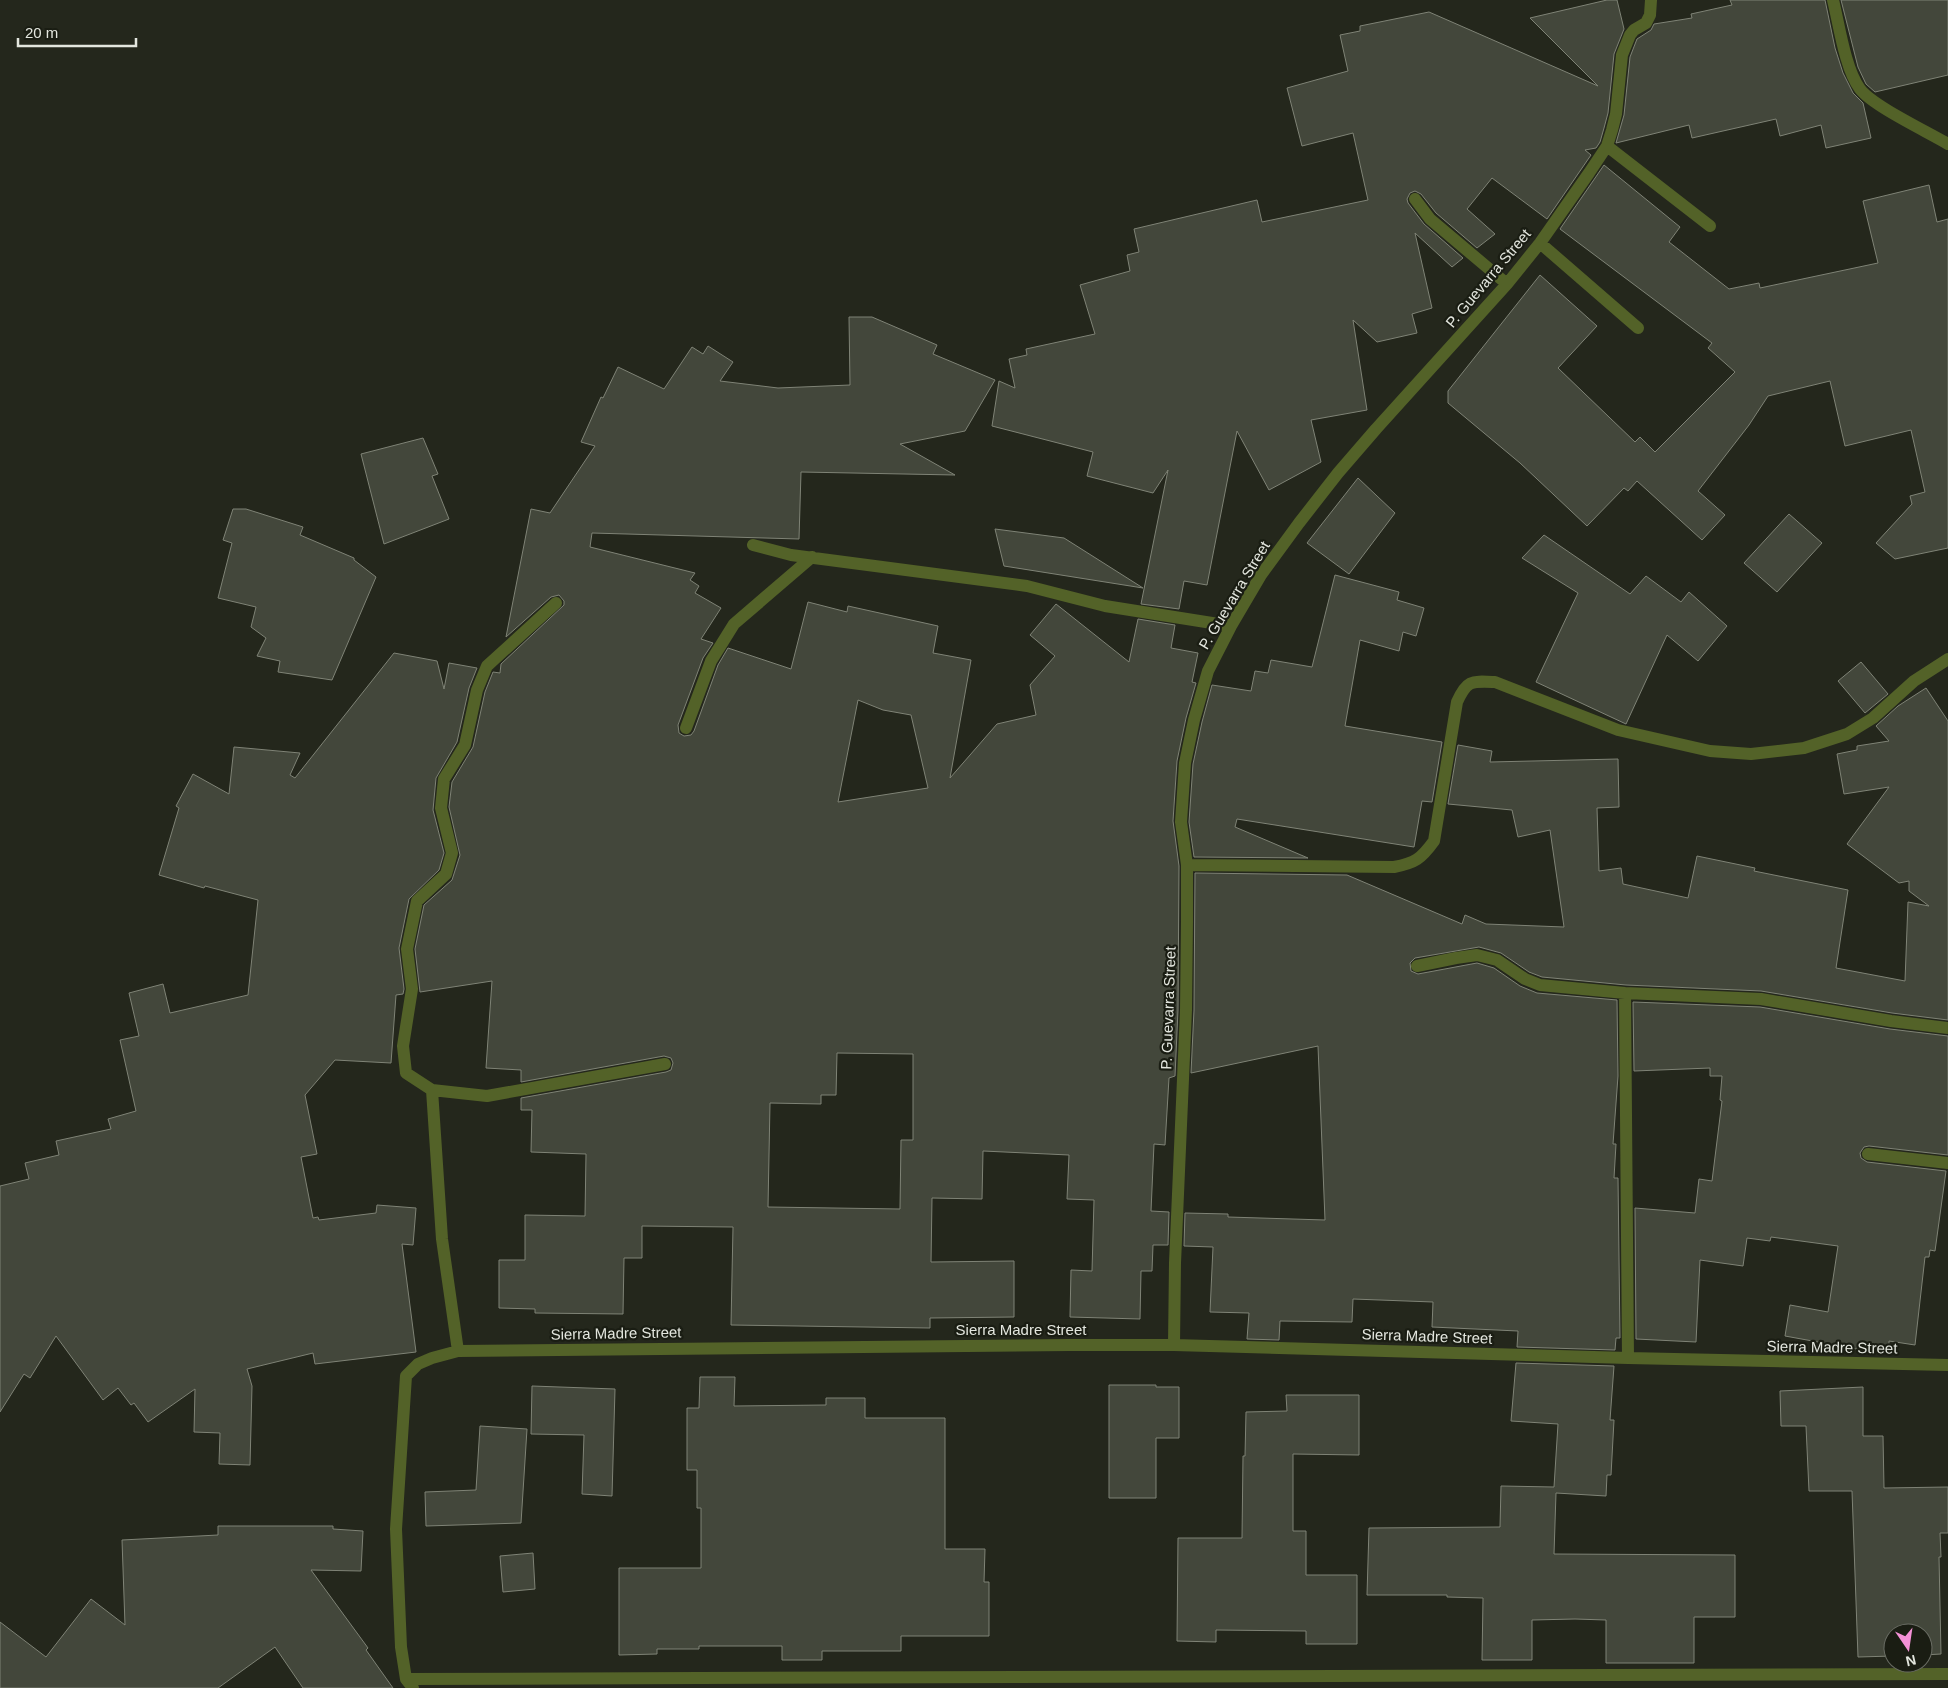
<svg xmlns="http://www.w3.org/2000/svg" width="1948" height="1688" font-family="Helvetica,sans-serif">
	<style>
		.building { fill: #43473b; stroke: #7f8376; fill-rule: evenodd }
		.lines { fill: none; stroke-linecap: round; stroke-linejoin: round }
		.minor { stroke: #536228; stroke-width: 12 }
		.labels { text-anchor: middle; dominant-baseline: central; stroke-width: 4.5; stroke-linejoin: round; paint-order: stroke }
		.street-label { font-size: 15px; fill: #e3e6de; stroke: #1a1d13 }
	</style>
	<rect width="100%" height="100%" fill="#24271c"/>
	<path class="building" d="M1607 0H1617L1624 29 1614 54 1608 113 1604 128 1600 142 1596 148 1585 150 1591 155 1547 219 1492 178 1467 209 1495 234 1477 248 1436 213 1421 194 1415 191 1410 193 1407 199 1408 203 1424 224 1463 258 1452 267 1415 233 1432 308 1412 314 1417 333 1377 342 1353 320 1367 410 1311 420 1321 462 1269 490 1237 431 1207 585 1184 581 1179 609 1141 604 1168 470 1153 493 1087 476 1093 452 992 426 999 381 1015 388 1009 359 1027 355 1026 349 1095 334 1080 285 1130 271 1127 255 1139 252 1134 229 1257 200 1262 222 1368 200 1353 133 1302 146 1287 88 1348 71 1340 35 1360 31V26L1429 12 1598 86 1530 18Z
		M1730 0H1825L1835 48 1843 73 1853 93 1863 103 1871 138 1826 148 1821 125 1780 136 1776 119 1692 138 1689 125 1616 143 1624 115 1630 57 1637 39 1651 30 1654 24 1692 18 1691 14 1732 5Z
		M1841 0H1948V75L1875 92 1866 84 1858 67Z
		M1604 165 1680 227 1669 242 1729 289 1759 283 1760 288 1878 263 1863 201 1929 185 1937 222 1948 219V548L1895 559 1876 543 1912 504 1910 496 1925 492 1911 430 1845 446 1830 381 1768 396 1749 425 1698 491 1725 515 1702 540 1637 481 1628 491 1624 488 1587 526 1520 463 1448 403V391L1540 275 1597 326 1558 368 1635 442 1640 437 1655 452 1735 372 1708 348 1712 343 1560 229Z
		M849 317H872L937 345 933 354 995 380 965 431 900 444 955 475 801 472 799 539 592 533 590 547 695 573 690 580 699 586 695 593 721 608 701 639 713 643 703 658 678 725 679 733 684 736 691 735 694 731 718 665 728 648 791 669 808 602 847 612 848 606 938 626 933 653 971 660 950 778 997 724 1036 715 1030 685 1055 656 1030 635 1056 604 1129 662 1138 619 1175 625 1171 648 1198 653 1192 682 1196 683 1186 718 1177 761 1173 821 1179 866 1178 1010 1175 1076 1169 1078 1165 1145 1154 1144 1151 1211 1169 1212 1168 1245H1153L1152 1271H1141L1140 1319 1070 1317 1071 1270 1092 1271 1094 1200 1067 1199 1069 1155 983 1151 982 1199 932 1198 931 1262 1014 1261V1317L930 1318V1328L731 1325 733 1227 642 1226V1258H624L623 1314 535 1313V1309L499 1308V1260H525V1215L585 1216 586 1154 531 1152 532 1110H521V1098L666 1072 671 1070 673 1063 671 1058 664 1056 521 1082V1070L486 1068 492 981 420 992 415 949 424 905 452 880 460 855 449 807 452 782 473 747 485 692 493 672 500 673 501 664 564 605V601L559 595 551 597 506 637 531 509 550 513 595 446 581 442 601 397 603 398 618 367 664 389 692 347 703 354 708 346 733 362 720 381 778 388 850 385ZM858 700 883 710 911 715 928 788 838 802ZM837 1053 913 1054V1140H901L900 1209 768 1207 770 1103 821 1104V1095H836Z
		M423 438 438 474 432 476 449 519 384 544 361 454Z
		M1358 478 1395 513 1349 574 1307 543Z
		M233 509H246L303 527 300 535 354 558V560L376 577 332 680 278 672 280 661 257 656 266 638 251 627 256 607 218 598 232 543 223 540Z
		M1789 514 1822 543 1777 592 1744 563Z
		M995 529 1064 538 1143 588 1004 566Z
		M1544 535 1630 594 1646 576 1681 602 1689 592 1727 626 1698 661 1667 635 1626 724 1536 682 1578 593 1522 558Z
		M1335 575 1399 592 1397 600 1424 608 1416 636 1403 632 1399 651 1360 640 1345 726 1442 742 1432 802 1422 801 1414 847 1237 819 1235 827 1308 858 1194 857 1189 822 1193 764 1202 722 1212 685 1251 691 1255 671 1268 673 1271 660 1312 667Z
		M394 653 437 661 444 689 449 663 477 668 469 688 457 742 436 778 433 810 444 853 439 870 409 899 399 948 404 989 403 994 396 995 391 1063 335 1060 305 1095 317 1154 301 1157 313 1218 318 1217 319 1220 376 1213 377 1205 416 1208 413 1245 402 1244 416 1352 315 1364 313 1353 247 1369 252 1386 250 1465 219 1464 220 1433 194 1432 195 1389 148 1422 134 1403 131 1405 118 1388 103 1400 56 1336 30 1378 24 1374 0 1412V1186L29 1179 25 1163 59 1155 56 1141 111 1129 108 1119 136 1111 120 1040 139 1036 129 993 163 984 170 1013 248 995 258 900 205 886 204 888 159 875 179 808 176 806 193 774 229 794 234 747 300 753 290 775 295 778Z
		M1861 662 1888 694 1865 713 1838 681Z
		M1926 688 1948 721V1020L1892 1013 1761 991 1626 985 1542 977 1529 972 1501 953 1479 947 1415 958 1410 963 1411 971 1418 974 1477 963 1494 968 1520 986 1537 993 1617 1000 1618 1076 1613 1144H1616L1614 1178H1618L1620 1338H1616L1615 1350 1517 1347 1518 1331 1432 1327 1433 1302 1353 1299 1352 1322 1280 1321 1279 1340 1247 1339 1249 1313 1210 1312 1213 1247 1184 1246 1185 1213 1228 1214V1217L1325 1220 1318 1046 1191 1073 1194 1010 1195 873 1347 875 1462 924 1465 915 1486 924 1564 927 1550 830 1518 837 1512 810 1448 804 1458 745 1492 751 1490 762 1618 759 1619 807 1597 808 1599 871 1621 868 1623 884 1688 898 1697 856 1755 868 1754 871 1848 890 1836 968 1905 981 1908 902 1929 906 1909 891V881L1899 883 1847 844 1889 787 1844 794 1837 754 1857 750V746L1889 741 1876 726 1898 706Z
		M1633 1002 1760 1007 1890 1029 1948 1036V1155L1869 1146 1864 1147 1860 1153 1861 1158 1867 1162 1946 1171 1935 1251 1930 1250 1929 1257H1925L1915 1345 1889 1341V1346L1862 1343V1350L1785 1336 1790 1305 1828 1312 1838 1246 1771 1237 1770 1241 1747 1238 1743 1266 1700 1260 1696 1342 1636 1339 1635 1208 1695 1213 1699 1179 1712 1181 1722 1101 1720 1100 1722 1076H1710V1068L1634 1071Z
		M1516 1363 1614 1366 1610 1420H1614L1611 1475H1607L1606 1496 1556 1493 1554 1554 1735 1555V1617H1694V1663H1606V1620L1575 1619 1532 1620V1660H1482L1483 1598 1447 1597V1595H1367L1369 1528 1500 1527 1501 1486 1554 1487 1558 1424 1511 1421Z
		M700 1377H735L734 1406 826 1405V1398H865V1418H945V1549H985L984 1582H989V1636H901V1651H822V1660H782V1646H699V1649H657V1654L619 1655V1568H701V1508H697V1470H687V1408H699Z
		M1109 1385H1156V1387H1179V1438H1156V1498H1109Z
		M532 1386 615 1389 612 1496 582 1494 584 1435 531 1434Z
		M1863 1387V1436H1883L1884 1488 1948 1487V1533H1940L1941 1557H1939L1941 1654 1923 1655V1633H1893V1656L1858 1657 1852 1491H1809L1806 1426H1781L1780 1391Z
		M1286 1395H1359V1455L1293 1454V1531H1306V1575H1357V1644H1306V1631L1216 1630V1642L1177 1641 1178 1538H1242L1243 1456H1245L1246 1412 1287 1411Z
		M480 1426 527 1429 521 1523 426 1526 425 1492 476 1490Z
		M218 1526H333V1529L363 1531 361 1571 311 1570 368 1648 366 1650 393 1688H303L275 1647 218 1688H0V1622L46 1657 91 1599 125 1625 122 1540 218 1535Z
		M533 1553 535 1589 503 1592 500 1556Z"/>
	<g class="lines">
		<path class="minor" d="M1833 0C1839 24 1845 69 1860 89 1873 106 1926 131 1948 144
			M1607 146 1710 226
			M1415 199 1430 219 1507 284
			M1540 243 1638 328
			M753 545 791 555 1027 586 1105 606 1231 626
			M686 728 711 661 734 624 812 557
			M1187 865 1394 867C1415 863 1421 859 1434 841L1457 702C1467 680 1471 681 1495 682L1618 730 1710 751 1751 754 1804 748 1847 734 1873 718 1914 681 1948 659
			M1417 966 1456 958 1477 955 1497 960 1525 979 1540 985 1625 993 1761 999 1891 1021 1948 1028
			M1625 993 1628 1358
			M432 1090 406 1073 403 1046 412 989 407 949 417 901 446 874 452 853 441 808 444 779 465 745 477 690 487 666 556 603
			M1868 1154 1948 1163
			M1174 1345 1175 1263 1186 1010 1187 921V865L1181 822 1185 763 1194 720 1208 671 1231 626 1261 575 1299 523 1338 473 1376 429 1507 284 1540 243 1589 173 1607 146 1612 130 1616 114 1622 55 1630 35 1634 30 1646 23 1650 15 1651 0
			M458 1351 442 1239 432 1090 487 1096 665 1064
			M406 1679 1948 1674
			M413 1688 406 1679 401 1647 396 1529 406 1376 418 1364 432 1358 458 1351 1070 1345H1174L1628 1358 1948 1365"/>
	</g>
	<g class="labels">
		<g class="street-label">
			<text transform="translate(1488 278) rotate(-50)">P. Guevarra Street</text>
			<text transform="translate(1234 595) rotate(-59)">P. Guevarra Street</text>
			<text transform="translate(1168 1008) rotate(-88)">P. Guevarra Street</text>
			<text x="1021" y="1329">Sierra Madre Street</text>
			<text transform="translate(616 1333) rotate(-1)">Sierra Madre Street</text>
			<text transform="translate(1427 1336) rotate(2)">Sierra Madre Street</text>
			<text transform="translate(1832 1347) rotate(1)">Sierra Madre Street</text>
		</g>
	</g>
	<g transform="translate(1908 1648) rotate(167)"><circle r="24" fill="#1a1d13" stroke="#6a6d64"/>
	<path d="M0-4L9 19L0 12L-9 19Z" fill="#f391d6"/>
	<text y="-8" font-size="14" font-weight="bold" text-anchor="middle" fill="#e3e6de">N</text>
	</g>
	<path d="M18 38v8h118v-8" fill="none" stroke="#e3e6de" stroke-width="2.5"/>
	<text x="25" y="38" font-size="15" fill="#e3e6de" stroke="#1a1d13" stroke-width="4" paint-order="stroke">20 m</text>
</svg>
